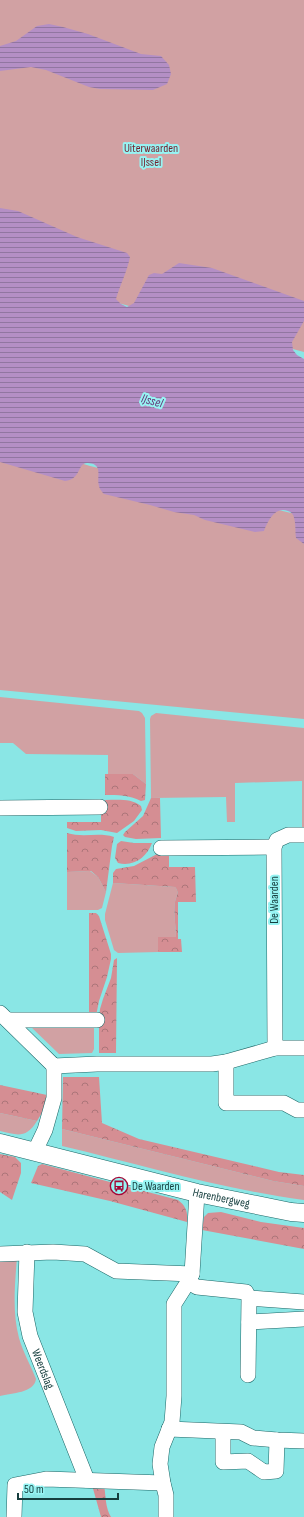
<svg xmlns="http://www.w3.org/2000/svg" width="304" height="1517" font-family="'Sofia Sans Condensed',sans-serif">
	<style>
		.green { fill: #d1a1a3 }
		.forest { fill: url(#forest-crowns) }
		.water { fill: url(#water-rules) }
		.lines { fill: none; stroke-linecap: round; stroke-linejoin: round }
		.minor-casing { stroke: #1b6666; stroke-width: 16 }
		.tertiary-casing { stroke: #1b6666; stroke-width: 19 }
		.minor { stroke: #fff; stroke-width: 15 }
		.tertiary { stroke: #fff; stroke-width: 18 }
		.labels { text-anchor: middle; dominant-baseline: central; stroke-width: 4; stroke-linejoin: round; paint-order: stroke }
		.park-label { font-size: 12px; fill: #731f2d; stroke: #97f4f3 }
		.street-label { font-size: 12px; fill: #163e3e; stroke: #97f4f3 }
		.poi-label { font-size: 12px; fill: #163e3e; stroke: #97f4f3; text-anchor: start }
		.water-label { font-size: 13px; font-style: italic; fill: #663779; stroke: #97f4f3 }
	</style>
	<defs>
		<pattern id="forest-crowns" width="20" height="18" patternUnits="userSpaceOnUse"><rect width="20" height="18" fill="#d58e93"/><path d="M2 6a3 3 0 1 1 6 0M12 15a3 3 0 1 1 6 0" fill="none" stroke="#ac7579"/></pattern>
		<pattern id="water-rules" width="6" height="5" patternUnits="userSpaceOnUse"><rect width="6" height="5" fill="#b48fc5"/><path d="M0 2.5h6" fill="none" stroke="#9176a1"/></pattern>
	</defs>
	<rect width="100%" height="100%" fill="#8ae6e5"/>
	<path class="green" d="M0 0H304V352L129 306 0 270Z
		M0 438 90 466 304 516V719L0 690Z
		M0 697 139 711 142 713 145 718 146 784 133 774H108V755L26 754 13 743H0Z
		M156 713 304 728V827H302V781L235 783V822H227L226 797 151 798 150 719 151 716Z
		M90 871 98 877 106 892 102 908 98 910H67V872Z
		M113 883 175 887C180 893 176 895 175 902 173 913 176 926 176 937H158V952L118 953 114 950 105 920V914Z
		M94 1024V1049L92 1053 59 1054 29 1025Z
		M0 1113 37 1121C26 1139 17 1135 0 1131Z
		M62 1129 273 1181 304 1186V1200C222 1189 142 1165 62 1146Z
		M17 1257C15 1284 12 1312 19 1338 23 1352 31 1366 36 1379 34 1393 12 1393 0 1396V1261Z"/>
	<path class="forest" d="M105 774H133L146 784 145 800 141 801C129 795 118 795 105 795Z
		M151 798H160L161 838 136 839 125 837 123 835 125 832 143 816Z
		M105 800C117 800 131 798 141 806L142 810 134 821 117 833 101 830 76 831 67 828V822H101V813H106Z
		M67 833C83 838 99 832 114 837L112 846 106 892 98 877 91 871 67 872Z
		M121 841 134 843H152C147 857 134 867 118 863L115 858 117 844Z
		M159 853H169V867H195L196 902H178V939H181L182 952H158V937H176C176 926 173 913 175 902 176 895 180 893 175 887L113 883V873L116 869 134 866Z
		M89 913H96L99 916 111 954V959L107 977 99 1001 96 1016H89Z
		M117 958 116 1053H99V1019L100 1009 103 999 111 978 114 960Z
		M63 1077H99L102 1123 139 1139 279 1172 304 1175V1186L273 1181 62 1129Z
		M0 1085 47 1095 43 1111 37 1121 0 1113Z
		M0 1154 15 1157 21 1163V1173L12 1200 0 1192Z
		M42 1164 178 1200C186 1206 188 1212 187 1222L110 1201 31 1183 38 1166Z
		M221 1212 261 1222 304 1228V1249L202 1230 204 1217 208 1213Z
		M92 1485H104C106 1496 105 1507 111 1517H101Z"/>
	<path class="water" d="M49 24 63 27 88 34 141 54 161 56 169 65 171 74 167 84 153 90 100 89 89 87 46 70 31 67 0 71V46L16 41 37 26Z
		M0 208 18 211 77 237 127 253 130 257C127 272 120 285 116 299L121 304 127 307 134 303 149 275 154 273 162 274 179 263 212 268 304 301V321L292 342 293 350 297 355 304 359V544L296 538C295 531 296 524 294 518 294 515 291 512 288 511 275 506 268 521 264 531L255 532 205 520 194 515 174 512 150 505 104 494C102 492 99 488 99 486 96 477 104 464 88 463 77 462 82 479 65 481L0 462Z"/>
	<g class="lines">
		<defs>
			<g id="minor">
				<path d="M0 808 100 807"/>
				<path d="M161 848 274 847"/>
				<path d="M0 1013 54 1066 97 1064H212L226 1062 275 1048H304"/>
				<path d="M8 1020H97"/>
				<path d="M275 1048 274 847 277 840 288 835H304"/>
				<path d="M226 1062V1103H284L297 1110H304"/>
				<path d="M35 1151 45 1130 54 1098V1066"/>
				<path id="s1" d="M27 1252 25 1312 30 1336 87 1480"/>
				<path d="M0 1254 53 1252 85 1254 116 1271 192 1274"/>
				<path d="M188 1282 197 1287 246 1292 249 1298 248 1375"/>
				<path d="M249 1298 304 1302"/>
				<path d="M249 1322 304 1319"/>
				<path d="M169 1429 241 1432 253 1438 277 1440 304 1441"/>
				<path d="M223 1432V1462L248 1461 264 1472 276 1471 277 1440"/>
				<path d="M14 1517 15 1485 46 1479 163 1483"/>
				<path d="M166 1517V1495L163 1483 160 1464 162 1447 172 1422 174 1396V1304L188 1282 192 1274 197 1193"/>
			</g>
			<g id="tertiary">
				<path id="s2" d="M0 1143 197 1193 291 1212 304 1213"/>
			</g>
		</defs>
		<use href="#minor" class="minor-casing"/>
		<use href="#tertiary" class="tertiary-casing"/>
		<use href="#minor" class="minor"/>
		<use href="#tertiary" class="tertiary"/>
	</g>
	<defs>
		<symbol id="bus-ring" viewBox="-11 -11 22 22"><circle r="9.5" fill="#97f4f3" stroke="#a40836" stroke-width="1.5"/><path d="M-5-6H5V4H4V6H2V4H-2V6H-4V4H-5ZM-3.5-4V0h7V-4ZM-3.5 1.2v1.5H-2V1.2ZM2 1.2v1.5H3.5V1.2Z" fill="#a40836"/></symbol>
	</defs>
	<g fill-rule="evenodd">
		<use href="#bus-ring" x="109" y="1176" width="20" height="20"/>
	</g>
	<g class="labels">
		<g class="park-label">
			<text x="151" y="148">Uiterwaarden<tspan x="151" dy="14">IJssel</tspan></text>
		</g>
		<g class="street-label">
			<text transform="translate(274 900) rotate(-90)">De Waarden</text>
			<text stroke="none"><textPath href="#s2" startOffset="228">Harenbergweg</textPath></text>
			<text stroke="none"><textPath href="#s1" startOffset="120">Weerdslag</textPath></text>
		</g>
		<g class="poi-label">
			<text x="132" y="1186">De Waarden</text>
		</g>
		<g class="water-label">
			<text transform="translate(152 401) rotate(15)">IJssel</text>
		</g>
	</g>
	<path d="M18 1493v6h100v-6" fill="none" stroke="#163e3e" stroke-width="2"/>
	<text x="24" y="1493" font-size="12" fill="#163e3e" stroke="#97f4f3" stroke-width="3" paint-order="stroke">50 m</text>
</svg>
